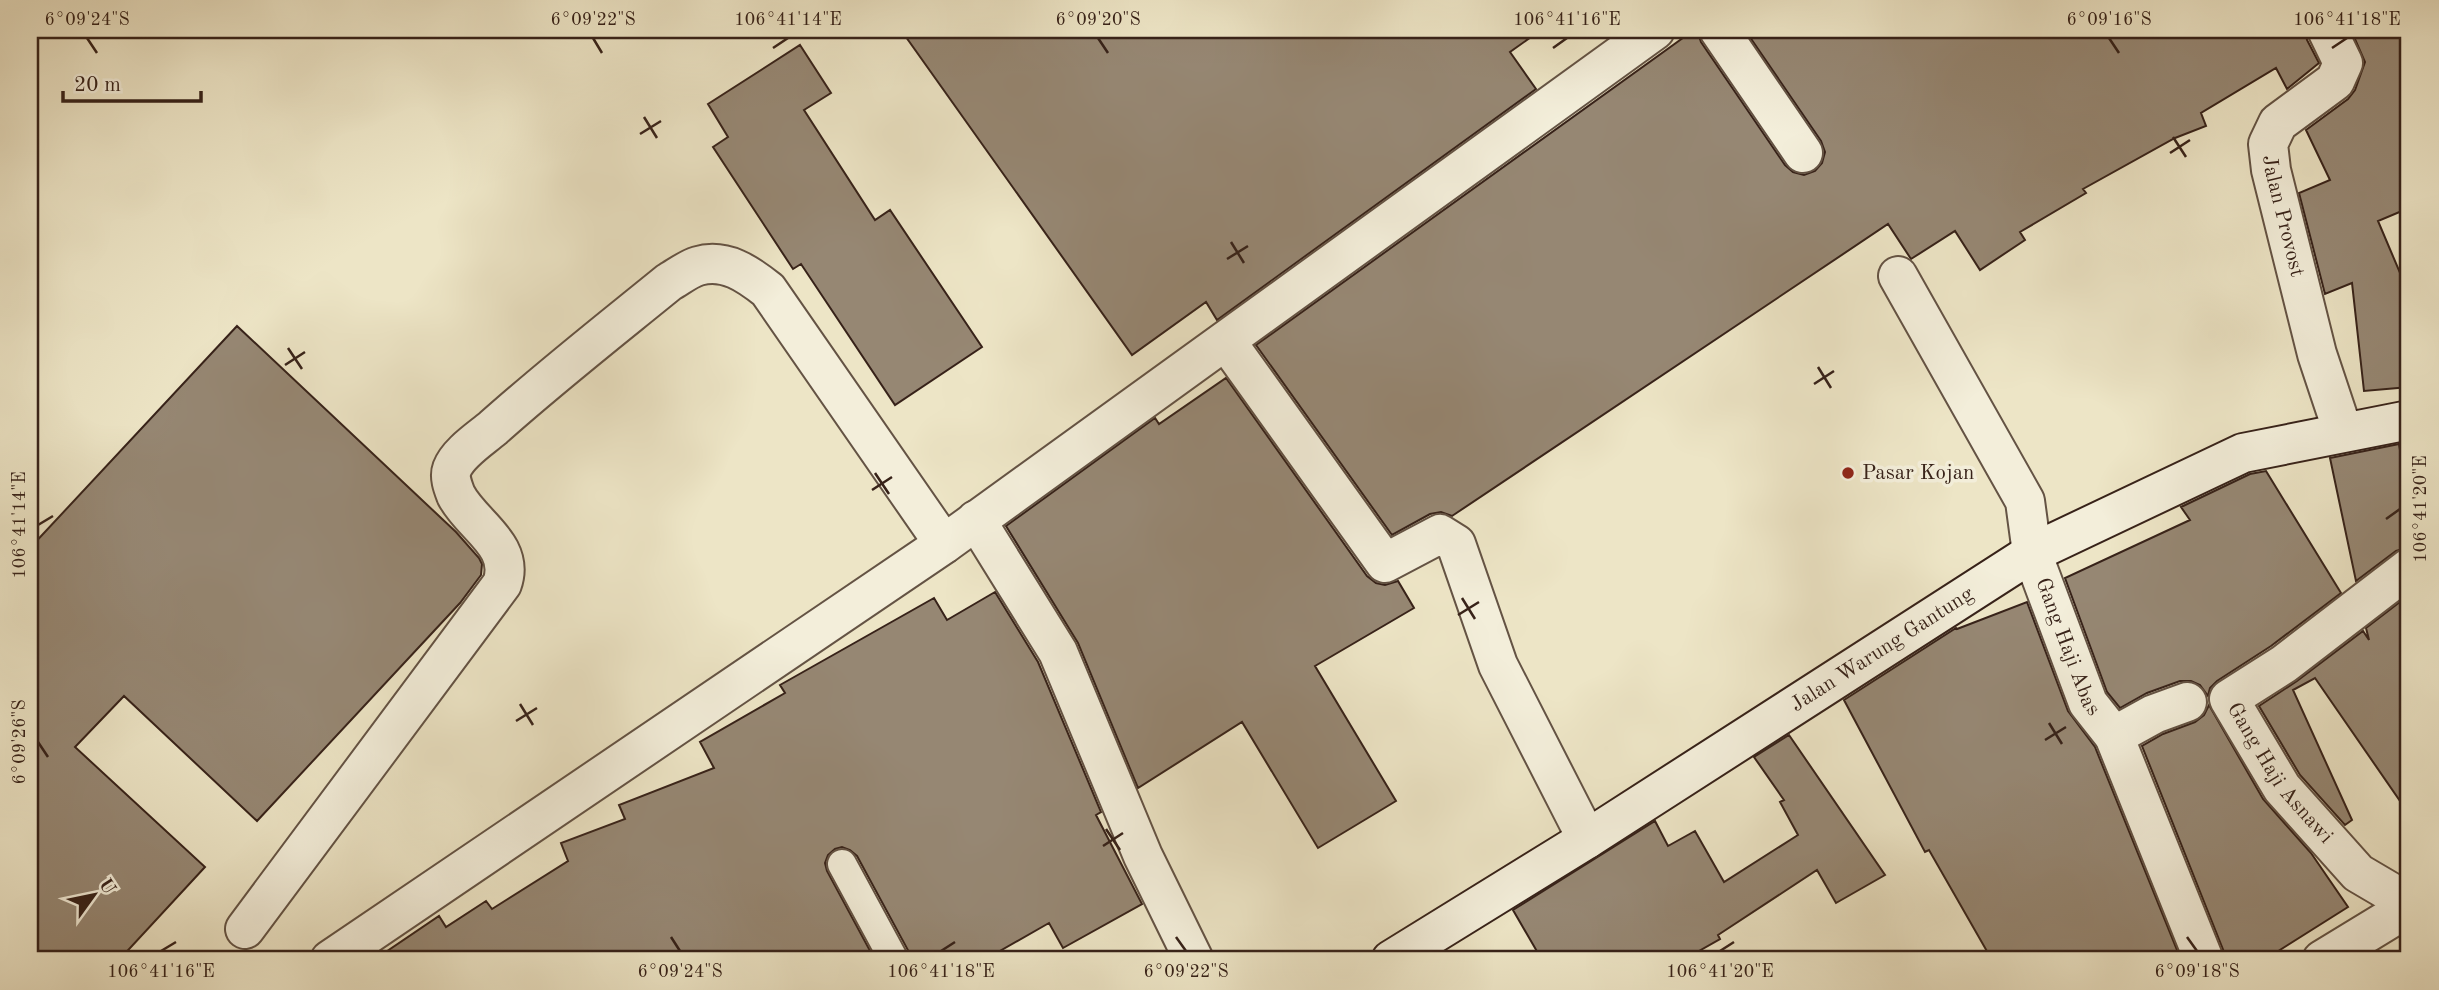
<svg xmlns="http://www.w3.org/2000/svg" width="2439" height="990" font-family="'Old Standard TT',serif">
	<style>
		.building { fill: #968773; stroke: #372219; stroke-width: 2 }
		.lines { fill: none; stroke-linecap: round; stroke-linejoin: round }
		.lane-casing { stroke: #645344; stroke-width: 32 }
		.street-casing { stroke: #645344; stroke-width: 42 }
		.secondary-casing { stroke: #372219; stroke-width: 42 }
		.lane { stroke: #f3eeda; stroke-width: 28 }
		.street { stroke: #f3eeda; stroke-width: 38 }
		.secondary { stroke: #f3eeda; stroke-width: 38 }
		.ticks { fill: none; stroke: #372219; stroke-width: 2.5 }
		.poi-dot { fill: #8f2418; stroke: #f3eeda; stroke-width: 2.5 }
		.labels { text-anchor: middle; dominant-baseline: central; stroke-width: 7; stroke-linejoin: round; paint-order: stroke }
		.street-label { font-size: 21px; fill: #372219; stroke: #f3eeda }
		.poi-label { font-size: 21px; fill: #372219; stroke: #f3eeda; text-anchor: start }
		.neatline { fill: none; stroke: #372219; stroke-width: 2.5 }
		.ticks-label { font-size: 18px; text-anchor: middle; fill: #372219 }
	</style>
	<rect width="100%" height="100%" fill="#ede5c6"/>
	<filter id="stains"><feTurbulence type="fractalNoise" baseFrequency=".00286" numOctaves="4"/><feColorMatrix values="0 0 0 0 .2 0 0 0 0 .09 0 0 0 0 .02 0 0 0 .5 -.17"/></filter>
	<radialGradient id="worn" r=".72"><stop offset=".6" stop-color="#630" stop-opacity="0"/><stop offset="1" stop-color="#630" stop-opacity=".3"/></radialGradient>
	<path class="building" d="M901 30H1541L1510 52 1536 89 1217 320 1206 302 1132 355Z
		M1694 30H1697L1701 42 1785 165 1793 172 1804 175 1815 171 1822 163 1825 152 1821 141 1745 30H2305L2307 40 2319 63 2287 89 2276 68 2201 113 2206 126 2175 138 2083 189 2086 193 2020 232 2025 240 1980 270 1955 231 1911 259 1888 224 1452 516 1441 512 1430 514 1392 535 1256 345Z
		M2351 30H2408L2409 46V208L2378 221 2409 294V387L2364 391 2352 283 2325 294 2299 193 2330 180 2306 130 2348 99 2355 90 2365 62Z
		M800 45 831 93 804 110 875 220 890 210 982 347 895 405 801 264 793 269 713 147 728 137 708 104Z
		M237 326 456 532 479 558 482 564 481 575 460 603 257 821 124 696 75 747 205 867 119 960H30V548Z
		M1226 378 1367 576 1376 583 1385 585 1398 581 1414 608 1315 666 1396 801 1318 848 1242 722 1138 788 1078 643 1006 526 1155 418 1159 424Z
		M2399 444 2403 468 2409 467V547L2396 551 2356 581 2330 458Z
		M2266 471 2341 593 2271 646 2217 681 2210 688 2208 696 2200 685 2191 681H2180L2147 693 2120 708 2107 692 2065 578 2190 520 2181 507 2250 474Z
		M995 592 1038 662 1101 812 1096 815 1142 904 1063 948 1049 923 984 960H911L909 952 857 856 850 850 842 847 835 849 828 855 825 863 827 871 875 960H374L439 916 446 927 486 901 492 909 568 861 561 843 625 819 619 805 714 768 700 742 785 693 780 685 934 598 947 620Z
		M2409 595V814L2315 678 2293 690 2352 820 2345 825 2300 775 2259 706 2297 681 2363 631 2369 640 2366 628Z
		M2027 602 2068 711 2095 747 2181 960H1992L1929 850 1925 852 1844 700 1956 628 1957 629Z
		M2209 705 2263 799 2311 853 2348 907 2264 960H2225L2224 952 2142 746 2163 734 2195 722 2204 715Z
		M1789 735 1885 875 1836 903 1817 870 1718 935 1720 939 1683 960H1542L1513 910 1655 821 1668 846 1695 831 1724 882 1798 835 1780 802 1784 800 1754 757Z"/>
	<g class="lines">
		<defs>
			<path id="lane" d="M842 864 894 960"/>
			<g id="street">
				<path d="M1719 30 1803 153"/>
				<path id="s1" d="M2327 30 2343 63 2335 81 2278 123 2268 144 2271 170 2317 354 2343 432"/>
				<path id="s2" d="M1898 276 2025 501 2032 553 2088 703 2114 736 2204 960"/>
				<path d="M1226 341 1385 563 1440 534 1456 544 1498 665 1587 839"/>
				<path d="M976 520 1058 652 1143 856 1194 960"/>
				<path id="s3" d="M2409 568 2284 664 2229 699 2282 788 2358 873 2409 903"/>
				<path d="M2114 736 2154 714 2187 702"/>
				<path d="M245 929 502 584C516 545 471 525 456 495 453 487 449 477 452 469 458 453 480 439 493 428 550 377 610 330 669 282 678 277 688 269 698 266 725 258 748 274 768 290L944 544"/>
				<path d="M330 960 944 544 1655 30"/>
				<path d="M2322 960 2409 907"/>
			</g>
			<g id="secondary">
				<path id="s4" d="M1391 960 1587 839 2032 553 2243 453 2409 420"/>
			</g>
		</defs>
		<use href="#lane" class="lane-casing"/>
		<use href="#street" class="street-casing"/>
		<use href="#secondary" class="secondary-casing"/>
		<use href="#lane" class="lane"/>
		<use href="#street" class="street"/>
		<use href="#secondary" class="secondary"/>
	</g>
	<path class="ticks" d="M87 38 97 53M593 38 602 53M1098 38 1108 53M2109 38 2119 53M773 48 788 38M1553 48 1567 38M2332 48 2347 38M644 117 657 138M640 134 661 121M2173 137 2186 157M2170 153 2190 140M1231 242 1244 263M1227 259 1248 246M288 348 302 369M285 365 305 352M1818 367 1831 388M1814 384 1834 371M875 473 889 494M872 490 892 477M2386 519 2400 509M38 525 53 516M1462 598 1475 619M1458 615 1479 602M520 704 533 725M516 721 537 708M2049 723 2062 744M2045 740 2066 727M38 742 48 757M1106 829 1120 850M1103 846 1123 833M671 937 680 951M1176 937 1186 951M2187 937 2197 951M161 951 176 942M941 951 955 942M1720 951 1734 942"/>
	<circle class="poi-dot" cx="1848" cy="473" r="7"/>
	<g class="labels">
		<g class="street-label">
			<text stroke="none"><textPath href="#s1" startOffset="224">Jalan Provost</textPath></text>
			<text stroke="none"><textPath href="#s2" startOffset="411">Gang Haji Abas</textPath></text>
			<text stroke="none"><textPath href="#s4" startOffset="581">Jalan Warung Gantung</textPath></text>
			<text stroke="none"><textPath href="#s3" startOffset="313">Gang Haji Asnawi</textPath></text>
		</g>
		<g class="poi-label">
			<text x="1862" y="473">Pasar Kojan</text>
		</g>
	</g>
	<rect width="2439" height="990" fill="none" stroke="#ede5c6" stroke-width="77"/>
	<g transform="translate(94 895) rotate(57)" stroke="#f3eeda" stroke-width="5" paint-order="stroke">
	<path d="M0-5L12 26L0 18L-12 26Z" fill="#372219"/>
	<text y="-10" font-size="19" font-weight="bold" text-anchor="middle" fill="#372219">U</text>
	</g>
	<path d="M63 91v10h138v-10" fill="none" stroke="#372219" stroke-width="3.5"/>
	<text x="74" y="91" font-size="21" fill="#372219" stroke="#f3eeda" stroke-width="5" paint-order="stroke">20 m</text>
	<rect x="38" y="38" width="2362" height="913" class="neatline"/>
	<g class="ticks-label">
		<text x="87" y="25">6°09'24"S</text>
		<text x="593" y="25">6°09'22"S</text>
		<text x="788" y="25">106°41'14"E</text>
		<text x="1098" y="25">6°09'20"S</text>
		<text x="1567" y="25">106°41'16"E</text>
		<text x="2109" y="25">6°09'16"S</text>
		<text x="2347" y="25">106°41'18"E</text>
		<text transform="translate(2420 509) rotate(-90)" y="6">106°41'20"E</text>
		<text transform="translate(19 525) rotate(-90)" y="6">106°41'14"E</text>
		<text transform="translate(19 742) rotate(-90)" y="6">6°09'26"S</text>
		<text x="161" y="977">106°41'16"E</text>
		<text x="680" y="977">6°09'24"S</text>
		<text x="941" y="977">106°41'18"E</text>
		<text x="1186" y="977">6°09'22"S</text>
		<text x="1720" y="977">106°41'20"E</text>
		<text x="2197" y="977">6°09'18"S</text>
	</g>
	<rect width="100%" height="100%" filter="url(#stains)"/>
	<rect width="100%" height="100%" fill="url(#worn)"/>
</svg>
